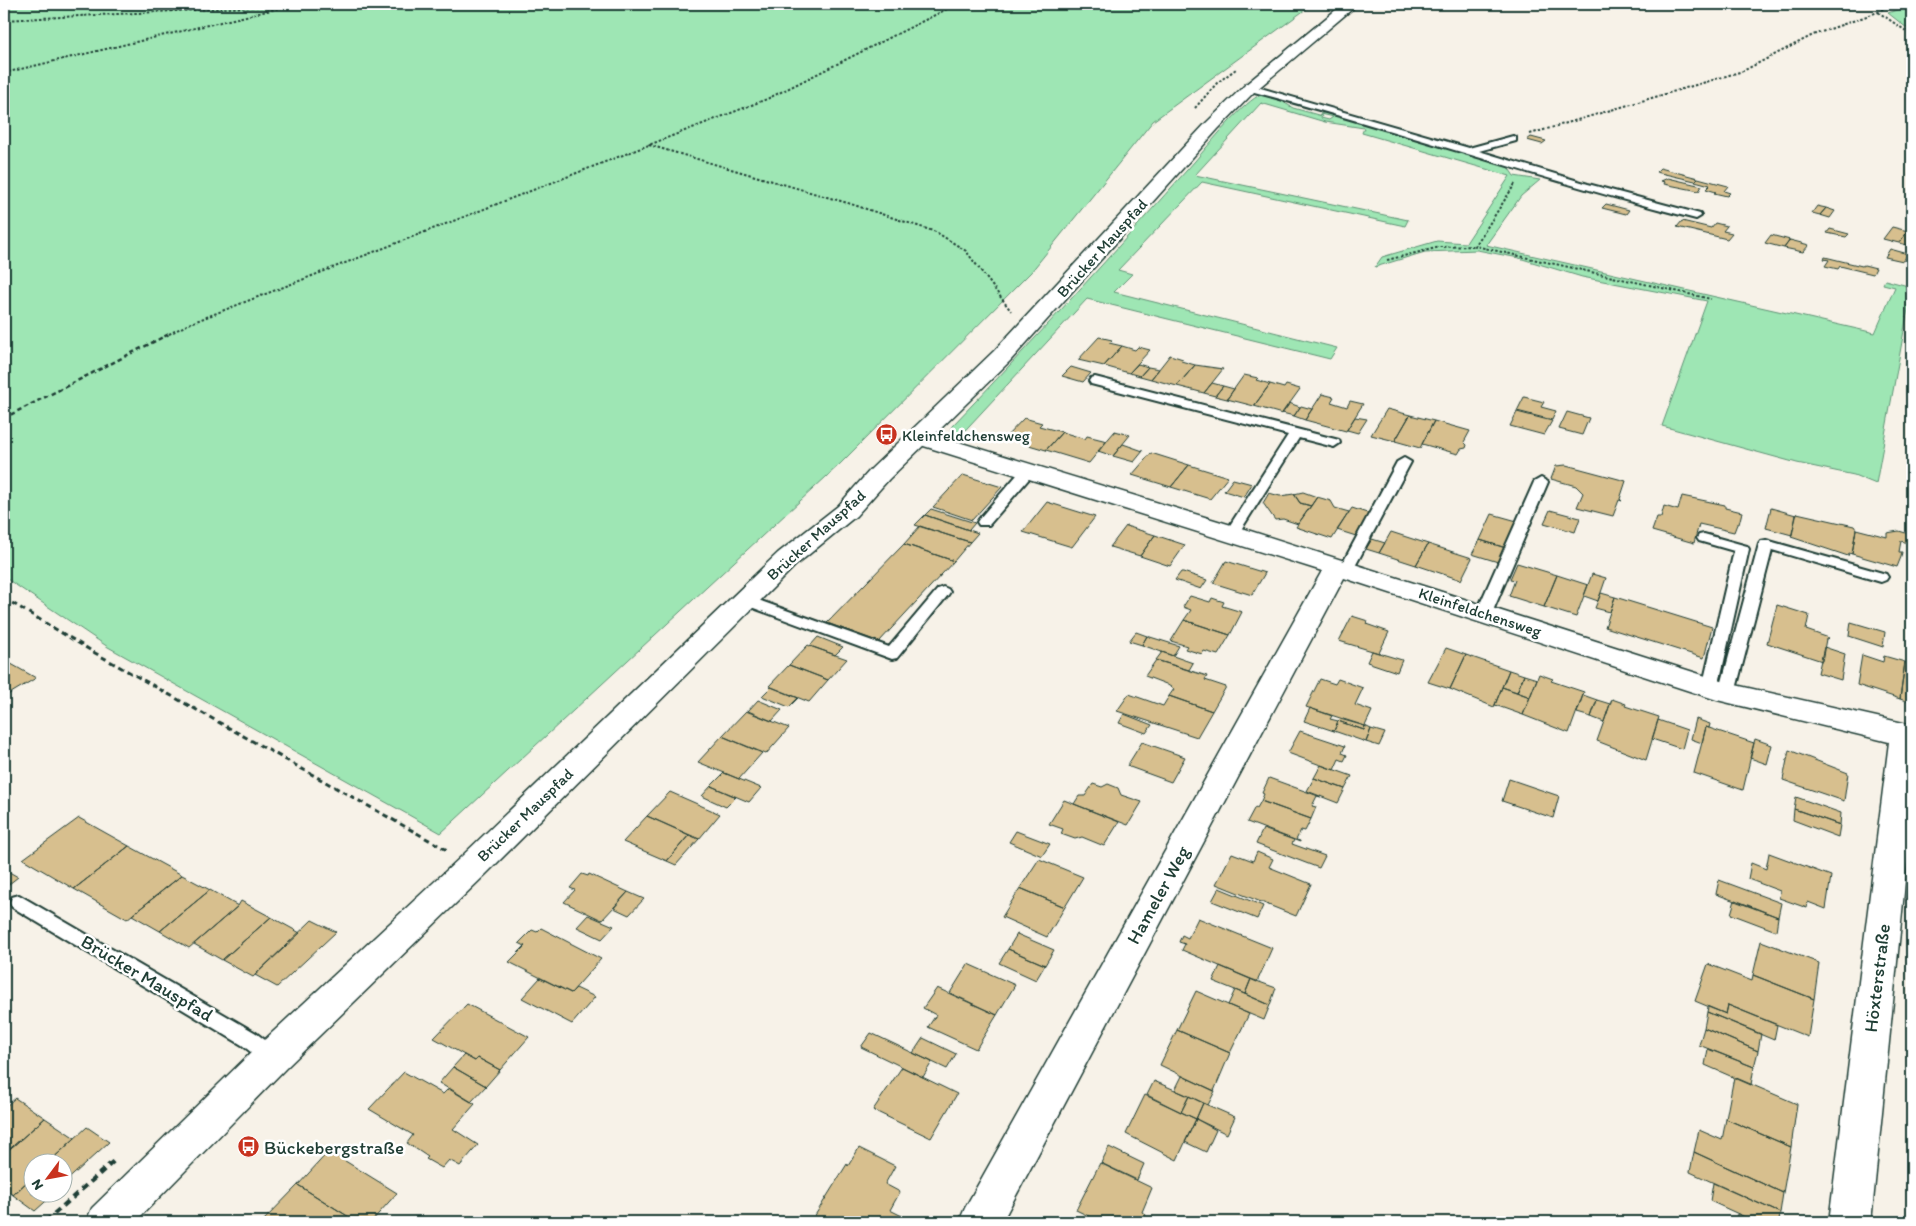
<svg xmlns="http://www.w3.org/2000/svg" width="1916" height="1226" font-family="Itim,sans-serif">
	<style>
		.green { fill: #9ee6b4; stroke: #5e9274 }
		.building { fill: #d7bf8e; stroke: #1f3d34 }
		.lines { fill: none; stroke-linecap: round; stroke-linejoin: round }
		.lane-casing { stroke: #1f3d34; stroke-width: 4 }
		.street-casing { stroke: #1f3d34; stroke-width: 3 }
		.secondary-casing { stroke: #1f3d34; stroke-width: 3 }
		.path-far3 { stroke: #1f3d34; stroke-width: 2; stroke-dasharray: 2.5 2; stroke-linecap: butt }
		.path-far2 { stroke: #1f3d34; stroke-width: 2.5; stroke-dasharray: 4.5 3; stroke-linecap: butt }
		.path-far1 { stroke: #1f3d34; stroke-width: 3; stroke-dasharray: 5.5 4; stroke-linecap: butt }
		.path { stroke: #1f3d34; stroke-width: 4.5; stroke-dasharray: 7 5; stroke-linecap: butt }
		.lane { fill: #fff; fill-rule: evenodd }
		.street { fill: #fff; fill-rule: evenodd }
		.secondary { fill: #fff; fill-rule: evenodd }
		.labels { text-anchor: middle; dominant-baseline: central; stroke-width: 5; stroke-linejoin: round; paint-order: stroke }
		.street-label { font-size: 16px; fill: #1f3d34; stroke: #fff }
		.poi-label { font-size: 16px; fill: #1f3d34; stroke: #fff; text-anchor: start }
		.near-street-label { font-size: 19px; fill: #1f3d34; stroke: #fff }
		.near-poi-label { font-size: 19px; fill: #1f3d34; stroke: #fff; text-anchor: start }
	</style>
	<rect width="100%" height="100%" fill="#f7f2e8"/>
	<filter id="ink" filterUnits="userSpaceOnUse"><feTurbulence type="fractalNoise" baseFrequency=".02" numOctaves="2"/><feDisplacementMap in="SourceGraphic" scale="10" xChannelSelector="R" yChannelSelector="G"/><feConvolveMatrix kernelMatrix="1 2 1 2 8 2 1 2 1" color-interpolation-filters="sRGB"/></filter>
	<g filter="url(#ink)">
		<path class="green" d="M4 4H1313L1153 121 1031 272 840 464 441 833 108 647 4 577Z
			M1890 4H1912V32L1888 13 1899 9Z
			M1261 95 1275 97 1293 108 1322 116 1321 118 1329 120 1333 117 1320 114 1327 112 1498 163 1508 167 1514 176 1540 180 1521 196 1486 245 1875 333 1895 287 1883 284 1885 280 1912 287 1876 484 1854 475 1797 463 1662 426 1707 301 1582 277 1519 258 1477 250 1425 252 1375 267 1382 257 1437 241 1466 243 1510 176 1362 133 1364 128 1325 122 1261 103 1195 175 1408 220 1405 226 1202 182 1118 270 1132 274 1114 292 1337 348 1330 359 1087 299 956 440C951 436 951 433 952 426 1035 340 1115 251 1195 161 1206 148 1247 98 1261 95Z"/>
		<path class="building" d="M1531 137 1546 141 1542 144 1527 140Z
			M1660 168 1698 178 1695 181 1656 172Z
			M1668 178 1702 186 1699 191 1664 184 1665 182 1661 181Z
			M1698 178 1728 186 1724 191 1730 193 1727 196 1714 193 1716 192 1706 189 1710 185 1695 181Z
			M1606 204 1629 210 1626 214 1602 208Z
			M1817 206 1826 208 1820 215 1812 213Z
			M1826 208 1835 211 1830 218 1820 215Z
			M1682 221 1711 228 1715 223 1727 226 1723 231 1732 233 1727 239 1677 227Z
			M1892 227 1908 231 1899 243 1883 239Z
			M1830 229 1849 234 1846 237 1827 233Z
			M1908 231 1912 232V246L1899 243Z
			M1771 235 1790 240 1784 248 1765 243Z
			M1790 240 1809 245 1803 252 1784 248Z
			M1890 249 1908 254 1903 261 1885 257Z
			M1825 257 1862 266 1864 265 1876 268 1873 274 1840 266 1838 269 1825 266 1829 260 1824 259Z
			M1099 337 1112 340 1109 343 1122 346 1104 366 1078 360Z
			M1122 346 1135 350 1138 347 1150 350 1129 373 1104 366Z
			M1170 355 1183 359 1181 361 1195 365 1177 386 1151 379Z
			M1138 364 1148 367 1140 376 1129 373Z
			M1195 365 1223 369 1204 393 1177 386Z
			M1071 367 1091 373 1083 382 1062 376Z
			M1148 367 1159 369 1151 379 1140 376Z
			M1244 375 1258 378 1256 380 1270 384 1254 406 1227 399Z
			M1212 383 1223 386 1215 396 1204 393Z
			M1270 384 1284 388 1286 385 1300 389 1282 414 1254 406Z
			M1223 386 1234 389 1227 399 1215 396Z
			M1322 394 1334 397 1331 402 1347 407 1350 401 1363 404 1346 431 1305 420Z
			M1524 397 1544 402 1541 407 1556 411 1552 420 1517 411Z
			M1289 403 1300 407 1294 416 1282 413Z
			M1301 406 1312 409 1305 420 1294 416Z
			M1387 409 1410 415 1395 441 1371 435Z
			M1517 412 1552 421 1544 435 1510 426Z
			M1567 412 1589 418 1582 435 1559 429Z
			M1410 415 1434 421 1420 448 1395 441Z
			M1355 417 1367 419 1358 433 1347 430Z
			M1024 418 1042 423 1039 426 1062 432 1046 450 1005 438Z
			M1434 421 1470 431 1464 442 1467 445 1466 448 1461 449 1458 454 1422 444Z
			M1115 431 1130 435 1113 456 1098 451Z
			M1062 432 1085 439 1087 436 1107 441 1089 463 1046 450Z
			M1123 444 1143 451 1134 462 1113 456Z
			M1151 453 1189 465 1171 487 1132 475Z
			M1189 465 1228 477 1210 499 1171 487Z
			M1566 465 1626 481 1620 499 1622 501 1619 500 1613 516 1577 507 1583 493 1576 486 1551 479 1556 466Z
			M963 475 1002 487 972 520 933 507Z
			M1233 479 1252 484 1244 497 1224 491Z
			M1303 492 1317 497 1311 506 1300 503 1294 494Z
			M1269 493 1280 496 1294 494 1300 503 1311 506 1298 524 1283 519 1275 520 1263 503Z
			M1682 496 1725 505V508L1742 512 1739 524H1737L1734 532 1699 524 1694 543 1652 531 1657 517H1661L1664 506 1678 510Z
			M1317 497 1331 501 1335 508 1349 512 1332 539 1296 527Z
			M1047 502 1095 517 1072 547 1023 532Z
			M1352 508 1370 514 1356 536 1337 530Z
			M1771 508 1796 515 1792 535 1766 528Z
			M931 509 975 523 969 530 925 515Z
			M1550 510 1580 518 1575 532 1544 523Z
			M1797 513 1854 526 1856 529 1852 554 1849 553 1848 556 1791 537Z
			M1492 514 1517 521 1506 548 1480 540Z
			M925 515 969 530 978 533 970 542 915 525Z
			M920 526 953 537 970 542 954 561 904 544Z
			M1126 526 1155 535 1140 556 1110 547Z
			M1856 529 1887 537V533L1899 531 1909 534 1908 543 1901 541 1899 552H1902L1901 557 1897 567 1852 554Z
			M1391 532 1428 544 1416 565 1379 553Z
			M1155 535 1185 545 1170 566 1140 556Z
			M1372 539 1385 543 1379 553 1366 549Z
			M1480 540 1506 548 1498 562 1472 554Z
			M904 544 954 561 879 642 827 623Z
			M1428 544 1472 558 1461 580 1416 565Z
			M1226 561 1265 573 1252 595 1213 583Z
			M1517 563 1557 575 1544 607 1509 596 1515 580 1510 579Z
			M1181 572H1183L1207 580 1201 589 1175 580Z
			M1592 574 1606 578 1598 601 1584 596Z
			M1557 575 1588 585 1576 617 1544 607Z
			M1601 593 1615 597 1610 612 1595 608Z
			M1190 596 1210 602 1212 598 1224 602 1222 606 1242 612 1230 635 1184 620 1191 610 1183 607Z
			M1615 597 1712 627 1704 658 1605 627Z
			M1777 605 1809 615 1806 630 1829 638 1826 639 1822 661 1767 643Z
			M1352 616 1368 621 1366 624 1389 632 1379 653 1339 641Z
			M1184 620 1230 635 1218 655 1204 651 1202 654 1185 649 1187 646 1171 641Z
			M1851 622 1885 632 1883 647 1849 636Z
			M1136 632 1147 636 1142 645 1129 641Z
			M1147 636 1179 646 1173 656 1142 645Z
			M818 637 843 647 835 655 810 646Z
			M808 645 810 646 847 659 828 680 789 665Z
			M1824 647 1845 654 1841 680 1818 673Z
			M1446 648 1466 655 1450 689 1428 682Z
			M1372 651 1402 660 1397 672 1367 662Z
			M1162 652 1173 656 1193 663 1189 670 1156 660Z
			M1466 655 1509 670 1494 707 1450 689Z
			M1862 655 1883 662 1884 656 1905 662 1900 699 1857 685Z
			M4 660 36 678 6 696 4 694Z
			M1156 660 1207 676 1205 680 1226 687 1212 711 1169 696 1174 689 1166 684 1145 676Z
			M1905 662 1912 665V703L1900 699Z
			M789 665 828 680 809 702 769 686Z
			M1509 670 1524 675 1517 692 1502 687Z
			M1539 674 1553 679 1551 681 1584 692 1569 733 1523 715Z
			M1524 675 1537 679 1530 697 1517 692Z
			M1320 679 1335 684 1338 679 1363 688 1355 705 1372 711 1365 726 1306 707Z
			M771 687 798 698 789 707 762 696Z
			M1502 687 1530 697 1523 715 1495 705Z
			M1129 694 1163 706 1169 696 1212 711 1197 737 1117 711Z
			M1583 695 1597 700 1591 717 1577 713Z
			M1612 699 1626 704 1625 706 1659 717 1646 760 1597 741Z
			M758 700 782 710 772 721 748 711Z
			M1597 700 1610 704 1604 722 1591 717Z
			M1310 708 1332 716 1330 719 1338 721 1334 731 1304 721Z
			M746 711 789 728 766 754 722 736Z
			M1124 714 1152 725 1146 733 1119 723Z
			M1340 719 1365 726 1364 730 1338 721Z
			M1696 719 1710 724 1709 728 1706 727 1702 743 1691 739Z
			M1658 720 1687 730 1682 749 1652 739Z
			M1338 721 1364 730 1365 726 1371 729 1366 742 1334 731Z
			M1706 727 1754 743 1743 790 1694 773Z
			M1371 729 1385 733 1379 746 1366 742Z
			M1300 731 1345 746 1342 753 1347 755 1344 761 1339 759 1334 770 1288 753Z
			M722 736 762 753 739 779 698 762Z
			M1755 739 1772 745 1767 764 1750 758Z
			M1142 742 1185 757 1171 782 1127 766Z
			M1789 750 1848 773 1844 801 1783 780Z
			M1321 765 1352 776 1345 789 1314 778Z
			M724 773 739 779 761 788 749 802 711 786Z
			M1269 778 1321 797 1317 796 1312 806 1316 807 1311 819 1261 801 1264 794 1262 793Z
			M1314 778 1345 789 1338 803 1307 791Z
			M1509 779 1559 796 1553 818 1502 801Z
			M1093 784 1102 787 1108 784 1118 788 1121 795 1142 802 1128 825 1074 804 1079 796H1085Z
			M711 786 736 797 726 807 702 796Z
			M670 792 720 814 699 839 647 816Z
			M1796 797 1841 813 1840 825 1794 809Z
			M1064 800 1119 822 1104 846 1082 837 1075 839 1061 834 1063 829 1049 824Z
			M1261 801 1311 819 1305 831 1301 830 1296 840 1300 841V842L1247 822 1255 807 1257 808Z
			M1794 809 1840 825 1838 837 1793 820Z
			M647 816 689 835 667 861 623 842Z
			M79 818 129 846 74 889 23 859Z
			M1263 829 1294 840 1292 844 1325 856 1319 868 1256 844Z
			M1016 831 1050 844 1042 856 1009 842Z
			M689 835 699 839 676 865 667 861Z
			M129 846 182 875 127 919 74 889Z
			M1257 852 1273 859 1269 867 1311 884 1296 916 1216 884 1232 853 1253 861Z
			M1769 853 1831 876 1826 909 1808 902 1807 908 1779 898 1780 891 1748 879 1751 863 1766 869Z
			M1039 859 1083 877 1065 907 1020 888Z
			M4 869 18 877 4 888Z
			M582 874 588 876 589 874 628 892 602 920 564 902 575 890 570 888Z
			M182 875 210 890 160 931 132 915Z
			M1719 880 1781 903 1778 917 1716 894Z
			M1020 888 1065 907 1047 937 1002 917Z
			M1219 888 1263 906 1257 919 1212 901Z
			M210 890 238 906 189 948 160 931Z
			M628 892 644 899 629 915 614 908Z
			M1735 900 1778 917 1776 931 1731 914Z
			M241 901 271 917 222 960 194 944 238 906Z
			M588 915 614 926 602 939 577 927Z
			M271 917 300 933 253 977 222 960Z
			M1198 918 1272 948 1257 982 1182 950 1185 944 1179 942 1182 935 1188 938Z
			M312 920 336 932 277 987 255 975Z
			M541 928 601 959 571 993 509 962 525 946 519 943 532 930 537 932Z
			M1017 934 1054 950 1045 965 1008 949Z
			M1761 941 1819 963 1814 999 1753 975Z
			M1008 949 1045 965 1036 980 999 963Z
			M968 964 1015 985 997 1015 950 993Z
			M1708 964 1752 981 1753 975 1814 999 1808 1037 1728 1005 1726 1014 1695 1001Z
			M1220 966 1251 979 1245 994 1213 981Z
			M540 978 571 993 576 988 595 997 572 1024 522 998Z
			M1251 979 1276 988 1270 1005 1245 994Z
			M937 988 997 1015 976 1049 928 1027 936 1015 923 1008Z
			M1235 990 1270 1005 1264 1020 1228 1005Z
			M1196 991 1249 1014 1230 1053 1177 1030Z
			M467 1004 529 1037 500 1070 478 1058 475 1061 434 1038Z
			M1728 1005 1777 1025 1774 1040 1707 1012 1708 1007 1726 1014Z
			M1707 1012 1761 1034 1758 1051 1704 1028Z
			M1704 1028 1758 1051 1754 1067 1699 1045Z
			M1177 1030 1230 1053 1214 1091 1160 1065Z
			M871 1033 932 1062 923 1077 861 1047Z
			M923 1038 956 1054 947 1069 913 1053Z
			M1708 1049 1754 1067 1751 1085 1705 1065Z
			M464 1055 475 1061 478 1058 500 1070 486 1086 453 1067Z
			M453 1067 486 1086 471 1102 439 1083Z
			M902 1067 957 1094 931 1138 873 1110Z
			M404 1072 443 1094 449 1088 475 1104 453 1129 478 1145 460 1166 449 1160 442 1168 426 1159 428 1157 407 1143 413 1135 369 1109Z
			M1182 1076 1215 1091 1208 1105 1175 1090Z
			M1734 1077 1797 1104 1791 1147 1726 1119Z
			M1154 1081 1189 1096 1181 1112 1147 1095Z
			M1145 1095 1196 1119 1177 1160 1126 1134Z
			M1189 1096 1203 1103 1196 1119 1181 1112Z
			M15 1098 45 1118 4 1154V1108Z
			M1203 1103 1235 1117 1227 1134 1196 1119Z
			M45 1118 75 1138 47 1164H32V1177L13 1195 4 1188V1154Z
			M1196 1119 1216 1130 1206 1152 1185 1142Z
			M1726 1119 1791 1147 1783 1193 1694 1152 1699 1130 1722 1140Z
			M87 1127 109 1142 62 1185V1164H47Z
			M1109 1147 1144 1164 1137 1180 1101 1163Z
			M859 1148 895 1166 885 1184 900 1192 890 1210 904 1217 902 1222H823L814 1217 847 1164 848 1166Z
			M329 1151 397 1193 371 1222H357L298 1185Z
			M1694 1152 1783 1193 1780 1213 1690 1172Z
			M1100 1163 1152 1188 1142 1212 1146 1215 1144 1222H1101L1076 1210Z
			M32 1177V1194H54L35 1211 13 1195Z
			M1713 1183 1780 1213 1779 1222H1756L1710 1201Z
			M298 1185 357 1222H262Z
			M1737 1214 1756 1222H1736Z"/>
		<g class="lines">
			<defs>
				<path id="lane" d="M1250 85 1469 148 1513 136 1516 137V141L1479 151 1588 184 1700 214 1701 216 1696 219C1545 181 1398 130 1247 90L1246 88Z
					M1095 377 1339 440 1340 443 1334 447 1299 438 1237 536H1227L1225 533 1288 435 1091 384 1089 381 1091 378Z
					M1404 458 1411 462 1353 570 1351 573H1341L1339 570 1397 462Z
					M1028 467 1033 468 1035 471 1033 474 989 525H979L977 522 979 519 1023 468Z
					M1541 478 1548 482 1492 613 1489 616H1479L1476 613 1534 482Z
					M1704 534 1747 546 1749 549 1718 688 1716 692 1710 693 1704 692 1702 688 1734 551 1699 541 1697 538 1699 535Z
					M1766 540 1886 574 1888 577 1886 580 1881 582 1772 550 1735 693 1733 697 1727 698 1721 697 1719 693 1759 544 1761 541Z
					M943 587 948 589 950 592 948 595 897 658 892 659 740 603 738 600 740 597H750L889 647 938 589Z
					M19 895 256 1033 279 1051 282 1057 279 1063 272 1066 265 1063 242 1045 12 907 10 902 12 897Z"/>
				<path id="street" d="M919 430 1241 528 1731 684 1912 725V812L1871 1222H1829L1889 742 1717 700 1344 578 1002 1222H959L965 1208 1322 571 911 442 907 437 911 432Z"/>
				<path id="secondary" d="M1343 4H1358L1255 91 1218 129 1010 361 889 479 856 516 796 565 485 875 285 1069 135 1222H86L92 1208 259 1045 461 857 778 553 838 506 871 469 994 351 1206 123 1245 85Z"/>
			</defs>
			<use href="#lane" class="lane-casing"/>
			<use href="#street" class="street-casing"/>
			<use href="#secondary" class="secondary-casing"/>
			<path class="path-far3" d="M1878 12 1912 35
				M4 20 307 4
				M4 73 284 7
				M1195 108 1217 83 1236 69
				M1530 134 1743 71 1813 35 1878 12 1884 8 1883 4
				M649 145 851 204 936 232 966 251 1011 311
				M1515 184 1475 246 1711 299
				M1387 260 1440 247 1475 246
				M169 334 191 323 767 99 957 4"/>
			<path class="path-far2" d="M4 418 171 333"/>
			<path class="path-far1" d="M4 598 95 653 447 850"/>
			<path class="path" d="M45 1222 116 1159"/>
			<use href="#lane" class="lane"/>
			<use href="#street" class="street"/>
			<use href="#secondary" class="secondary"/>
		</g>
	</g>
	<defs>
		<symbol id="bus-disc" viewBox="-11 -11 22 22"><circle r="9.5" fill="#c8321e" stroke="#fff"/><path d="M-5-6H5V4H4V6H2V4H-2V6H-4V4H-5ZM-3.5-4V0h7V-4ZM-3.5 1.2v1.5H-2V1.2ZM2 1.2v1.5H3.5V1.2Z" fill="#fff"/></symbol>
	</defs>
	<g fill-rule="evenodd">
		<use href="#bus-disc" x="874" y="422" width="25" height="25"/>
		<use href="#bus-disc" x="236" y="1134" width="25" height="25"/>
	</g>
	<g class="labels">
		<g class="street-label">
			<text transform="translate(1102 248) rotate(-48)">Brücker Mauspfad</text>
			<text transform="translate(816 535) rotate(-42)">Brücker Mauspfad</text>
			<text transform="translate(1480 612) rotate(18)">Kleinfeldchensweg</text>
			<text transform="translate(525 815) rotate(-44)">Brücker Mauspfad</text>
		</g>
		<g class="poi-label">
			<text x="902" y="435">Kleinfeldchensweg</text>
		</g>
		<g class="near-street-label">
			<text transform="translate(1158 895) rotate(-61)">Hameler Weg</text>
			<text transform="translate(147 978) rotate(31)">Brücker Mauspfad</text>
			<text transform="translate(1877 978) rotate(-83)">Höxterstraße</text>
		</g>
		<g class="near-poi-label">
			<text x="264" y="1147">Bückebergstraße</text>
		</g>
	</g>
	<rect width="1916" height="1226" fill="none" stroke="#fff" stroke-width="20"/>
	<rect x="10" y="10" width="1896" height="1206" fill="none" stroke="#1f3d34" stroke-width="2" filter="url(#ink)"/>
	<g transform="translate(48 1178) rotate(238)"><circle r="24" fill="#ffffff" stroke="#a5b1ae"/>
	<path d="M0-4L9 19L0 12L-9 19Z" fill="#c8321e"/>
	<text y="-8" font-size="14" font-weight="bold" text-anchor="middle" fill="#1f3d34">N</text>
	</g>
</svg>
